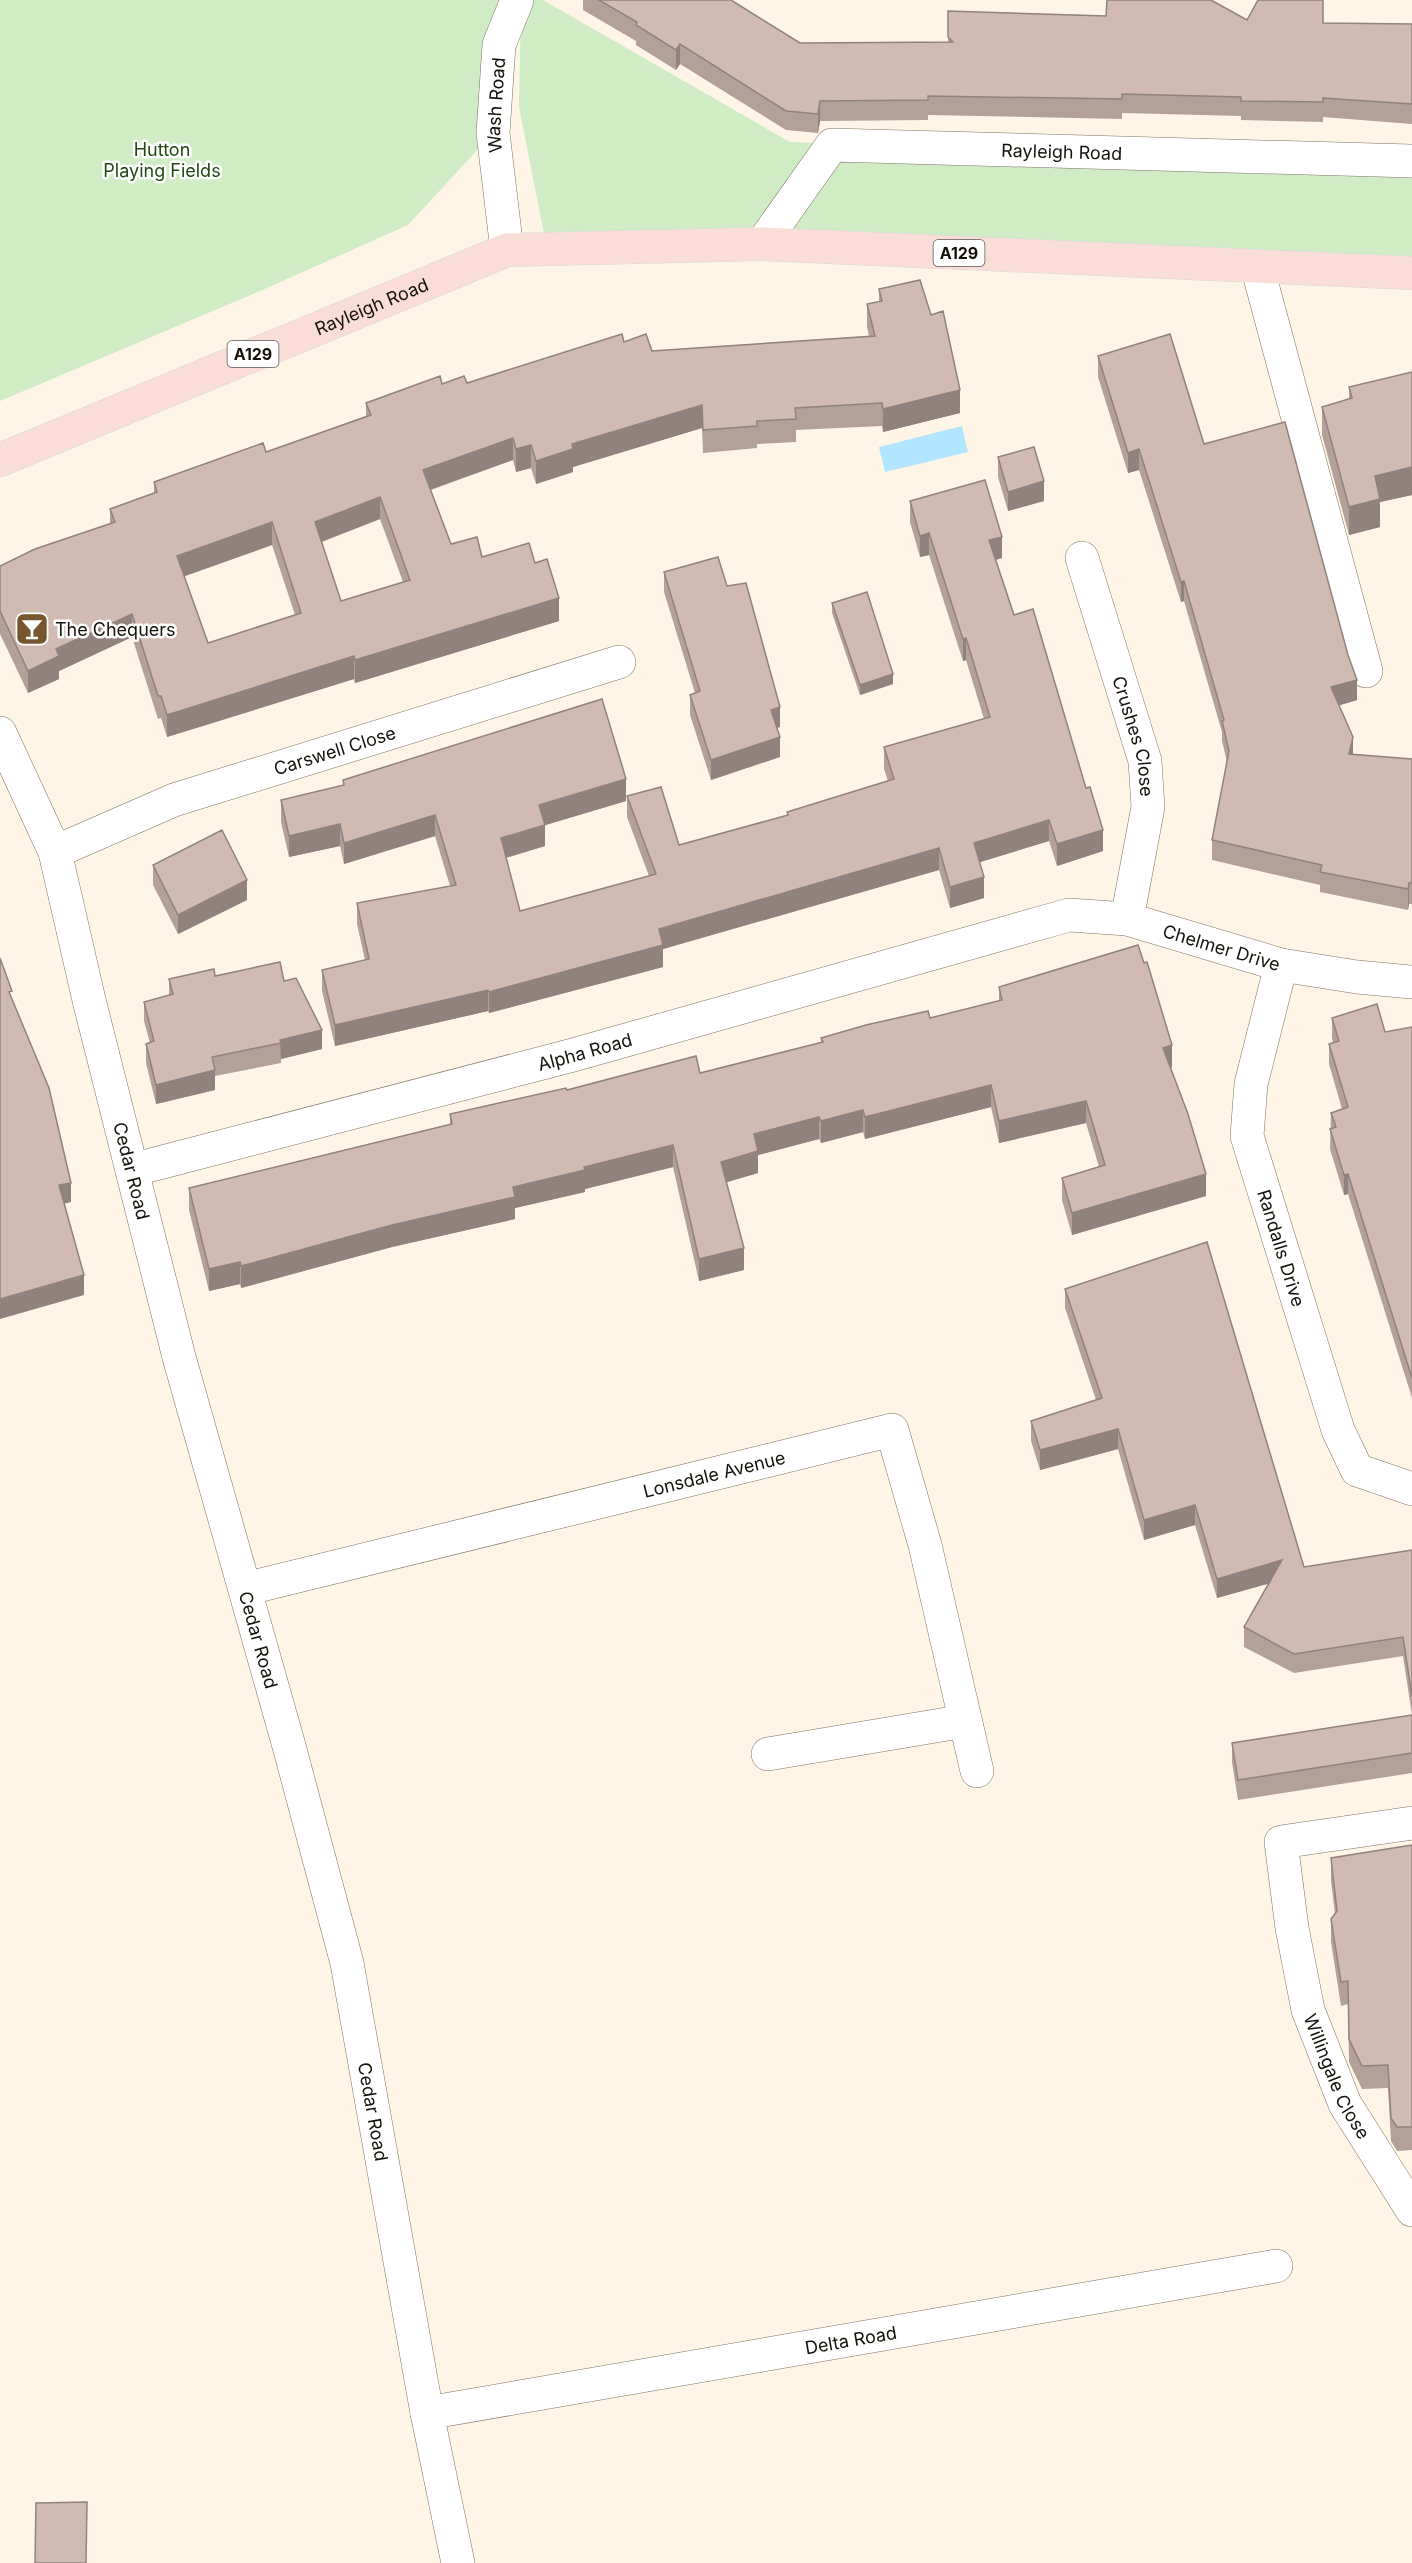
<svg xmlns="http://www.w3.org/2000/svg" width="1412" height="2563" font-family="Inter,sans-serif">
	<style>
		.green { fill: #d0ecc5 }
		.water { fill: #b2e5ff }
		.lines { fill: none; stroke-linecap: round; stroke-linejoin: round }
		.minor-casing { stroke: #7d7362; stroke-width: 34 }
		.major-casing { stroke: #d9d9d8; stroke-width: 34 }
		.minor { stroke: #fff; stroke-width: 33 }
		.major { stroke: #faddd7; stroke-width: 33 }
		.wall { fill: #b3a099; fill-rule: evenodd }
		.shaded-wall { fill: #92827d }
		.building { fill: #d0bab2; stroke: #92827d; stroke-width: 1.5; fill-rule: evenodd }
		.labels { text-anchor: middle; dominant-baseline: central; stroke-width: 5; stroke-linejoin: round; paint-order: stroke }
		.shield { fill: #fff; stroke: #5a5854; stroke-width: 1.5 }
		.shield-label { font-size: 16px; font-weight: bold; fill: #14110a }
		.street-label { font-size: 18px; fill: #14110a; stroke: #fff }
		.park-label { font-size: 18px; fill: #234810; stroke: #fff }
		.poi-label { font-size: 18px; fill: #14110a; stroke: #fff; text-anchor: start }
	</style>
	<rect width="100%" height="100%" fill="#fff5e6"/>
	<path class="green" d="M0 0H517L493 133 408 225 267 288 0 401Z
		M521 0H543L790 142 1412 161V273L547 249 519 107Z"/>
	<path class="water" d="M962 426 968 452 885 472 879 447Z"/>
	<g class="lines">
		<defs>
			<g id="minor">
				<path id="s1" d="M762 244 832 145 1412 161"/>
				<path id="s2" d="M507 250 493 133 499 45 517 0"/>
				<path d="M1257 266 1366 671"/>
				<path id="s3" d="M1082 558 1145 761 1148 807 1127 919"/>
				<path id="s4" d="M0 733 55 852 89 1000 179 1357 289 1746 347 1963 427 2413 458 2563"/>
				<path id="s5" d="M55 852 174 800 619 662"/>
				<path id="s6" d="M1281 965 1251 1084 1247 1136 1338 1430 1357 1470 1412 1489"/>
				<path id="s7" d="M132 1170 573 1055 1069 915 1127 919 1281 965 1357 977 1412 982"/>
				<path id="s8" d="M245 1589 892 1430 925 1545 977 1771"/>
				<path d="M768 1754 965 1721"/>
				<path id="s9" d="M1412 1823 1281 1842 1292 1928 1308 2010 1345 2104 1412 2210"/>
				<path id="s10" d="M427 2413 1276 2266"/>
			</g>
			<g id="major">
				<path id="s11" d="M0 460 507 250 762 244 1412 273"/>
			</g>
		</defs>
		<use href="#minor" class="minor-casing"/>
		<use href="#major" class="major-casing"/>
		<use href="#minor" class="minor"/>
		<use href="#major" class="major"/>
	</g>
	<path class="wall" d="M583 0H731L800 43 948 42V11L1247 20 1323 23 1412 24V124L1323 117V122L1241 120V116L1122 113V119L928 115V120L820 121 818 133 786 130 680 64 676 70 636 45V41L583 10Z
		M879 289 960 413 883 432 882 426 796 430V442L757 444V448L703 453 702 428 573 467V472L536 484 531 468 516 472 513 460 431 490 451 544 482 557 535 563 559 621 355 683 354 679 167 737 161 718 158 719 132 637 59 671V679L28 693 0 634V566L110 524V509L154 493V482L266 452 366 416V403L442 384 467 383 624 342 652 351 869 336 867 327V304L879 302ZM380 519 403 582 341 601 322 542ZM272 545 295 615 208 643 184 576Z
		M1098 356 1204 444 1357 700 1339 705 1353 754 1412 759V904H1409L1408 910 1320 892V885L1212 860V840L1227 762 1222 741V732L1184 601 1181 602 1139 470 1128 473 1098 377Z
		M1412 372V495L1380 502V527L1349 535 1322 435V407L1349 399V387Z
		M998 457 1044 501 1008 511 998 477Z
		M910 501 1002 558 995 560 1014 615 1103 851 1057 866 1049 841 980 862 984 898 950 908 939 870 663 949V967L489 1013 488 1011 335 1046 322 991V970L365 960 357 924V903L450 886 435 836 344 864 340 846 289 857 281 822V800L343 785V780L626 801 545 825V846L506 858 520 911 649 876 627 817V796L679 845 787 816V812L888 781 884 769V747L984 719 966 660 963 661 929 555 920 557 910 522Z
		M664 572 727 586 780 727 777 728 780 757 711 780 690 715V695L695 693 664 592Z
		M832 603 893 684 860 695 832 613Z
		M153 865 247 900 178 934 153 885Z
		M215 976 284 981 322 1049 281 1059V1063L215 1076V1090L156 1104 146 1063V1044L150 1043 144 1021V1002L169 995V979Z
		M999 987 1172 1067 1171 1068 1206 1196 1072 1235 1062 1200V1178L1099 1167 1086 1123 999 1143 991 1107 865 1139 863 1132 821 1143 819 1139 758 1155V1173L726 1182 744 1270 699 1281 673 1167 585 1189V1192L515 1208V1219L392 1247 241 1288 240 1284 209 1291 189 1210V1188L450 1124V1114L567 1090 700 1073 821 1043V1038L930 1018 999 1001Z
		M1332 1018 1385 1032 1412 1027V1398L1348 1194 1344 1195 1330 1149 1331 1113 1342 1109 1329 1064V1044L1333 1043 1332 1038Z
		M1065 1289 1304 1567 1412 1550V1773L1238 1800 1232 1762V1743L1412 1715 1403 1656 1294 1673 1244 1647V1627L1269 1583 1217 1598 1195 1525 1144 1540 1118 1449 1040 1470 1031 1441V1421L1096 1400 1065 1308Z
		M1412 1845V2150L1397 2151 1391 2141 1388 2088 1362 2089 1349 2062 1348 2004 1341 2006 1331 1942V1919L1335 1914 1331 1881V1858Z"/>
	<path class="shaded-wall" d="M680 44V64L676 70V50Z
		M820 101V121L818 133V114Z
		M960 390V413L883 432V409Z
		M702 405V428L573 467V472L536 484V461L572 444Z
		M513 438V460L423 492V470Z
		M531 445V468L516 472V449Z
		M1139 449V470L1128 473V453Z
		M1412 467V495L1380 502V527L1349 535V507L1375 476Z
		M1044 481V501L1008 511V492Z
		M380 497V519L315 544V522Z
		M272 522V545L177 579V556Z
		M929 533V555L920 557V536Z
		M1002 537V558L989 562V540Z
		M1184 581V601L1181 602V582Z
		M559 598V621L355 683V660Z
		M132 614V637L59 671V679L28 693V671L56 649Z
		M966 638V660L963 661V639Z
		M354 656V679L167 737V715Z
		M893 674V684L860 695V685Z
		M1357 680V700L1331 708V687Z
		M780 707V727L771 730V710Z
		M780 737V757L711 780V760Z
		M1353 737V758L1349 754Z
		M626 779V801L539 827V805Z
		M435 815V836L344 864V843Z
		M1049 820V841L974 864V843Z
		M340 824V846L289 857V836Z
		M545 825V846L501 859V838Z
		M1103 830V851L1057 866V844Z
		M939 848V870L663 949V967L489 1013V992L659 929Z
		M984 877V898L950 908V887Z
		M247 880V900L178 934V915Z
		M1409 883V904L1408 910V889Z
		M488 990V1011L335 1046V1025Z
		M322 1030V1049L281 1059 280 1040Z
		M1172 1045V1067L1163 1070V1048Z
		M215 1070V1090L156 1104V1085Z
		M991 1085V1107L865 1139V1117Z
		M1086 1101V1123L999 1143V1121Z
		M863 1110V1132L821 1143V1121Z
		M819 1117V1139L758 1155V1173L721 1184V1162L754 1134Z
		M673 1145V1167L585 1189V1192L515 1208V1219L392 1247 241 1288V1266L513 1187 584 1167Z
		M1206 1174V1196L1072 1235V1213Z
		M1348 1174V1194L1344 1195V1175Z
		M71 1183V1202L59 1205V1185Z
		M744 1248V1270L699 1281V1259Z
		M240 1262V1284L209 1291V1269Z
		M84 1275V1295L0 1319V1299Z
		M1118 1429V1449L1040 1470V1450Z
		M1195 1505V1525L1144 1540V1520Z
		M1282 1560V1580L1217 1598V1579Z"/>
	<path class="building" d="M599 0H731L800 43 953 42 948 37V11L1106 16 1107 0H1211L1247 20 1258 0H1323V23L1412 24V104L1323 98V102L1241 101V97L1122 94V99L928 96V100L820 101 818 114 786 111 680 44 676 50 636 25 637 22Z
		M920 280 931 315 943 311 960 390 883 409 882 403 795 408 796 419 757 421V426L703 430 702 405 572 444 573 449 536 461 531 445 516 449 513 438 423 470 451 544 477 537 482 557 529 543 535 563 547 559 559 598 355 660 354 656 167 715 161 696H158L132 614 56 649 59 656 28 671 0 611V566L35 549 115 522 110 509 157 492 154 482 263 443 266 452 371 415 366 403 440 376 442 384 464 376 467 383 622 334 624 342 646 334 652 351 875 336 867 304 882 301 879 289ZM380 497 410 580 341 601 315 522ZM272 522 301 613 208 643 177 556Z
		M1170 334 1204 444 1285 422 1348 655 1357 680 1331 687 1353 737 1349 754 1412 759V883H1409L1408 889 1320 872 1322 865 1212 840 1229 751 1222 721 1224 720 1184 581 1181 582 1139 449 1128 453 1098 356Z
		M1412 372V467L1375 476 1380 499 1349 507 1322 407 1352 398 1349 387Z
		M1034 447 1044 481 1008 492 998 457Z
		M985 480 1002 537 989 540 1014 615 1033 609 1086 788 1090 787 1103 830 1057 844 1049 820 974 843 984 877 950 887 939 848 659 929 663 945 489 992 488 990 335 1025 322 970 369 959 357 903 456 885 435 815 344 843 340 824 289 836 281 800 344 785 343 780 602 699 626 779 539 805 545 825 501 838 520 911 656 874 627 796 661 787 679 845 788 815 787 812 894 779 884 747 990 717 966 638 963 639 929 533 920 536 910 501Z
		M718 557 727 586 746 583 780 707 771 710 780 737 711 760 690 695 700 691 664 572Z
		M867 592 893 674 860 685 832 603Z
		M222 830 247 880 178 915 153 865Z
		M1138 945 1144 963 1147 962 1172 1045 1163 1048 1188 1114 1206 1174 1072 1213 1062 1178 1105 1165 1086 1101 999 1121 991 1085 865 1117 863 1110 821 1121 819 1117 754 1134 758 1151 721 1162 744 1248 699 1259 673 1145 584 1167 585 1170 513 1187 515 1197 392 1225 241 1266 240 1262 209 1269 189 1188 452 1124 450 1114 566 1088 567 1090 696 1056 700 1073 823 1042 821 1038 866 1025 928 1011 930 1018 1002 1000 999 987Z
		M0 958 12 991 9 992 49 1088 71 1183 59 1185 84 1275 0 1299Z
		M280 962 284 981 296 978 322 1030 280 1040 281 1043 212 1057 215 1070 156 1085 146 1044 154 1041 144 1002 173 994 169 979 214 969 215 976Z
		M1377 1004 1385 1032 1412 1027V1378L1348 1174 1344 1175 1330 1129 1336 1127 1331 1113 1348 1107 1329 1044 1339 1041 1332 1018Z
		M1207 1242 1304 1567 1412 1550V1697L1403 1637 1294 1654 1244 1627 1282 1560 1217 1579 1195 1505 1144 1520 1118 1429 1040 1450 1031 1421 1102 1398 1065 1289Z
		M1412 1715V1753L1238 1780 1232 1743Z
		M1412 1845V2127H1397L1391 2118 1388 2065 1362 2066 1349 2039 1348 1981 1341 1982 1331 1919 1337 1911 1331 1858Z
		M87 2502 86 2563H35L36 2503Z"/>
	<defs>
		<symbol id="bar-square" viewBox="-11 -11 22 22"><rect x="-9" y="-9" width="18" height="18" rx="4" fill="#77552d" stroke="#fff"/><path d="M-6-5H6L.8 .8V4.5H3.5V6h-7V4.5H-.8V.8Z" fill="#fff"/></symbol>
	</defs>
	<g fill-rule="evenodd">
		<use href="#bar-square" x="13" y="610" width="38" height="38"/>
	</g>
	<g class="labels">
		<g class="shield">
			<rect x="933.5" y="240" width="51" height="26" rx="4.5"/>
			<rect x="227.5" y="341" width="51" height="26" rx="4.5"/>
		</g>
		<g class="shield-label">
			<text x="959" y="253">A129</text>
			<text x="253" y="354">A129</text>
		</g>
		<g class="street-label">
			<text stroke="none"><textPath href="#s2" startOffset="146">Wash Road</textPath></text>
			<text stroke="none"><textPath href="#s1" startOffset="351">Rayleigh Road</textPath></text>
			<text stroke="none"><textPath href="#s11" startOffset="402">Rayleigh Road</textPath></text>
			<text stroke="none"><textPath href="#s3" startOffset="186">Crushes Close</textPath></text>
			<text stroke="none"><textPath href="#s5" startOffset="298">Carswell Close</textPath></text>
			<text stroke="none"><textPath href="#s7" startOffset="1128">Chelmer Drive</textPath></text>
			<text stroke="none"><textPath href="#s7" startOffset="468">Alpha Road</textPath></text>
			<text stroke="none"><textPath href="#s4" startOffset="459">Cedar Road</textPath></text>
			<text stroke="none"><textPath href="#s6" startOffset="292">Randalls Drive</textPath></text>
			<text stroke="none"><textPath href="#s8" startOffset="483">Lonsdale Avenue</textPath></text>
			<text stroke="none"><textPath href="#s4" startOffset="945">Cedar Road</textPath></text>
			<text stroke="none"><textPath href="#s9" startOffset="375">Willingale Close</textPath></text>
			<text stroke="none"><textPath href="#s4" startOffset="1431">Cedar Road</textPath></text>
			<text stroke="none"><textPath href="#s10" startOffset="430">Delta Road</textPath></text>
		</g>
		<g class="park-label">
			<text x="162" y="149">Hutton<tspan x="162" dy="21">Playing Fields</tspan></text>
		</g>
		<g class="poi-label">
			<text x="55" y="629">The Chequers</text>
		</g>
	</g>
</svg>
